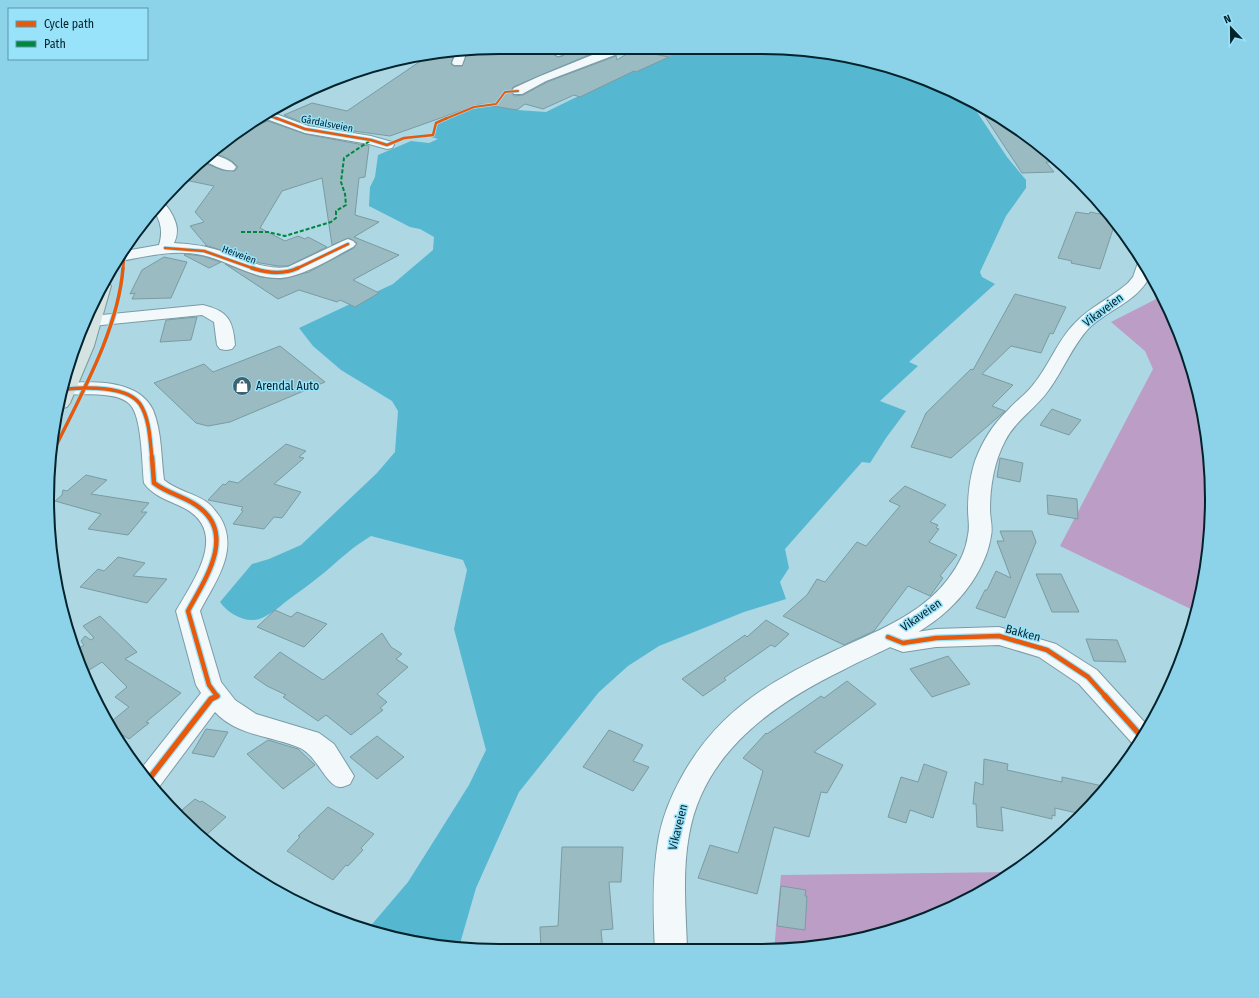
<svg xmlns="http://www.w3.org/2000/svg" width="1259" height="998" font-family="'Fira Sans Condensed',sans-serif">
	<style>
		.forest { fill: #bc9dc6 }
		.water { fill: #56b7d0 }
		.building { fill: #99bbc1; stroke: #799ca3 }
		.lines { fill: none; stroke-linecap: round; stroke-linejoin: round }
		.street-casing { stroke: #7a9ba5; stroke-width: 2 }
		.secondary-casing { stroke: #7a9ba5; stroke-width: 2 }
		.primary-casing { stroke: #779a99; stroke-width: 2 }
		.street { fill: #f3f9fb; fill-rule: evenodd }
		.secondary { fill: #f3f9fb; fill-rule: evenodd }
		.primary { fill: #d4e3e1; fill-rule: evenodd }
		.quiet { stroke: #00873e; stroke-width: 2; stroke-dasharray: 4 2; stroke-linecap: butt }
		.cycleway-far4-casing { stroke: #98e2fa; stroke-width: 3.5 }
		.cycleway-far3-casing { stroke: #98e2fa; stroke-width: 4 }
		.cycleway-far2-casing { stroke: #98e2fa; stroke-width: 5.5 }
		.cycleway-far1-casing { stroke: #98e2fa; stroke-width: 7 }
		.cycleway-casing { stroke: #98e2fa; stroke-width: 8 }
		.cycleway-far4 { stroke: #e8590c; stroke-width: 2 }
		.cycleway-far3 { stroke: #e8590c; stroke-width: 2.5 }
		.cycleway-far2 { stroke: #e8590c; stroke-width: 3.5 }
		.cycleway-far1 { stroke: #e8590c; stroke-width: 4.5 }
		.cycleway { stroke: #e8590c; stroke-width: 5.5 }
		.labels { text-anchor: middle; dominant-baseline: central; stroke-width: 3; stroke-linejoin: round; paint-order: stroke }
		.far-street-label { font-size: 10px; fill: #03232c; stroke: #98e2fa }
		.street-label { font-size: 12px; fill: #03232c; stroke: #98e2fa }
		.poi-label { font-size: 12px; fill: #03232c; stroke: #98e2fa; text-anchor: start }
		.rim { fill: none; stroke: #03232c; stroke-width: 2 }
	</style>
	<rect width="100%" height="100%" fill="#aed7e4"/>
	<path class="forest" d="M651 48H670L672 56 667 58 650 51Z
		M1162 296 1188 353 1208 440 1211 528 1197 612 1060 546 1153 369 1145 351 1111 322Z
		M1012 872 986 890 905 927 790 950H774L781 875Z"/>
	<path class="water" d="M670 48H789L906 71 972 101 973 106 1007 157 1026 180V188L1006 216 980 272 982 277 995 284 909 362 918 366 880 401 906 411 886 438 870 463 862 462 785 549 789 568 780 582 786 599 744 612 659 646 628 666 599 692 519 792 476 888 459 947 411 942 368 929 408 882 469 785 486 750 454 629 467 570 463 560 371 536C354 546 340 559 325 572 313 582 300 591 288 600 279 607 266 619 254 620 241 621 227 612 220 602L252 564 269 559 301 545 377 473 395 452 398 411 392 401 341 370 313 346 299 328 393 284 433 250 434 237 420 229 410 227 369 206 370 187 375 177 378 155 411 141 429 143 438 139 431 137 438 124 471 109 497 104 517 110 546 112 617 77 671 56Z"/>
	<path class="building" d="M499 47H551V53L558 57 563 56 567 52 605 48 513 87 511 92 514 96 523 95 547 82 616 56 617 60 633 50 669 57 636 72 634 71 580 97 574 95 543 109 525 104 517 110 480 104 390 136 308 125 284 115 312 103 347 111 428 56 454 53 451 64 454 66H462L468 51Z
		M976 103 986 107 1035 141 1058 162H1046L1054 172 1022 173Z
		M268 121 305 134 369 146 365 177 359 178 355 215 379 222 354 237 399 255 353 280 379 293 355 307 340 300 337 302 299 290 278 299 225 264 260 277 281 279 309 272 354 248 357 243 349 238 332 245 322 178 282 191 260 228 285 241 298 236 305 239 308 237 327 247 288 266H278L260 263 205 245H206L190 226 204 222 195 212 214 186 180 179 202 162 222 170 235 171 238 167 232 161 222 156 213 154 245 129Z
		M1076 212 1089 214 1090 212 1110 216 1115 223 1100 269 1071 263 1072 261 1058 258Z
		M185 254 202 256 221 262 209 268 184 255Z
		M164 257 187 262 171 298 132 299 135 293 130 294 142 270Z
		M1015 294 1066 307 1053 334 1050 333 1041 353 1011 346 982 374 1013 385 992 406 1005 411 951 458 911 447 926 413 971 369 973 370Z
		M197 317 191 340 160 342 166 320Z
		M280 346 325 382 230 422 208 426 196 423 154 383 204 364 213 372Z
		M1052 409 1081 420 1069 435 1040 425Z
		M286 444 306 451 299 457 304 458 274 484 301 492 282 518 274 517 264 529 233 524 243 511 241 510 243 507 208 500 223 484 225 485 229 481 238 483Z
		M1000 458 1023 463 1020 482 997 477Z
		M86 475 107 480 91 494 149 503 141 512H147L128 535 88 529 101 514 55 501 62 495 63 490 67 491Z
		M905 486 946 505 930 522 938 525 936 528 939 529 929 542 957 555 940 576 943 578 930 596 908 586 874 631 844 645 783 616 807 595 817 579 825 582 857 542 866 546 900 506 889 501Z
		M1047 495 1077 499 1078 519 1048 514Z
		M1000 531H1032L1036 542 1005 618 976 608 985 590H987L996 571 1011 578 997 541H1004Z
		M118 557 145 563 133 576 167 579 147 603 80 587 98 569 104 571Z
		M1036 574H1061L1079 612H1052Z
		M275 610 291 617 297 612 327 624 304 647 257 627Z
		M100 616 137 652 125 659 181 693 146 722 149 723 129 739 107 725 129 707 115 697 127 687 102 662 86 672 76 650 84 645 81 641 85 636 91 640 94 638 83 626Z
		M766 620 789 634 775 647 771 645 724 678 726 680 703 696 682 679 745 635 747 637Z
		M382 633 391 647 402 654 396 659 408 667 377 694 387 702 380 708 383 710 351 735 326 715 318 721 283 697 286 695 267 686 254 677 280 652 323 680Z
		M1086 639 1117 640 1126 662 1094 661Z
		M948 656 970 684 932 697 910 669Z
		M847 681 876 704 814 752 843 765 827 793 821 792 809 837 774 827 757 894 698 878 710 845 738 853 763 771 743 758 766 733 767 734 821 696 824 698Z
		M206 729 228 732 214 757 192 753Z
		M609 730 643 745 633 761 649 767 633 791 583 767Z
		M377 736 404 757 377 779 350 757Z
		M268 740 298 749 315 765 283 789 247 754Z
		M984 759 1008 764 1007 770 1062 782V777L1107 787 1081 814 1055 808V816L1052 815V819L1001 807 1003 831 977 827 976 804H973L975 782 983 785Z
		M924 764 947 772 933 818 910 810 906 823 888 817 901 777 918 782Z
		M195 799 200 802 202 801 226 817 203 838 176 815Z
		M328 807 374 834 361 848 363 850 348 866 346 865 333 880 287 851 300 837 298 836Z
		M562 847H623L621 882H609L613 929 601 930 603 951H541L540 927 558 926Z
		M781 886 806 890 805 896H807L805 930 777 926Z"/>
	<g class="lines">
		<defs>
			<path id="street" d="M557 47H568L569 48 562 55 558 56 552 53Z
				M612 47H623L620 53 546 81 522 94H514L512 91 514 88 538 77Z
				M467 51 462 65H454L452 63 456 53Z
				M268 111 308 126 371 136 392 142 394 145 392 148 387 149 369 144 305 133 261 117Z
				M212 155C220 156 231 160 236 167L234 170C223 172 213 164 203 161Z
				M162 202C169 206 177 222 177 230 177 235 176 239 174 243 188 244 201 245 214 249 239 256 261 271 288 267L343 241 348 239 353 241 356 244 353 247C332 258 304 276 281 278 252 279 229 261 202 255 175 249 148 256 121 261L118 260 125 251 159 245C163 232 161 223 155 212Z
				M1142 270 1151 272 1156 282 1136 278 1134 275 1136 272Z
				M203 305C228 311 233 320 235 345L232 349 226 350 220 349 217 345 214 322 202 315 92 326 86 325 90 316H92Z
				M67 383C95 381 139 380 153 410 162 432 161 458 164 480 177 491 195 493 208 503 213 507 216 512 220 517 240 550 215 582 200 611L221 682 235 700 256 714 319 733 334 744 354 776 350 784C347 785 343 787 341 787 327 788 317 755 300 748 272 736 237 736 215 712L159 787 156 788 141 769 201 693 196 685 176 611C195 578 231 529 180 506 167 500 152 495 144 483 142 464 142 422 132 407 126 398 114 396 104 395 90 393 74 396 61 393L62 385Z
				M999 627 1056 644 1097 670 1148 726 1136 746 1133 744 1079 684 1039 657 999 645 936 647 903 652 879 643 876 637 879 631 888 628 904 634 936 629Z"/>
			<path id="secondary" d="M1139 260H1142L1151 273C1141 300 1109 309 1089 328 1072 346 1063 371 1048 391 1035 409 1015 421 1005 441 994 462 990 486 990 510 990 518 993 527 991 536 987 563 969 590 950 608 920 637 879 651 843 670 773 704 703 753 689 835 682 873 686 912 687 950H655C653 913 652 873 659 836 663 816 671 796 681 778 716 713 768 682 834 651 874 632 920 616 948 579 958 566 966 551 968 535 970 527 968 518 968 509 968 493 970 477 975 461 982 442 993 424 1008 410 1016 401 1026 394 1033 385 1049 366 1057 341 1075 323 1090 307 1111 298 1128 283L1133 277Z"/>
			<path id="primary" d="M104 281 108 282 111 286 94 346 70 403 67 407 59 409 62 382Z"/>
		</defs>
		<use href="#street" class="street-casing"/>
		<use href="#secondary" class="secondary-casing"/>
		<use href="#primary" class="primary-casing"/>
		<use href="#street" class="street"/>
		<use href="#secondary" class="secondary"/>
		<use href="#primary" class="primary"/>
		<path class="quiet" d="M241 232H268L285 236 331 222 336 218V211L346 205 345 194 341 182 344 158 371 140"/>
		<defs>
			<path id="cycleway-far4" d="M264 114 278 119
				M445 119 474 107 496 104 505 92 518 91"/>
			<path id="cycleway-far3" d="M276 118 305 129 371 140 387 145 404 138 433 135 436 123 447 118
				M165 248 204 251 255 269
				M123 269 125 250
				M296 269 348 244"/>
			<path id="cycleway-far2" d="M252 268C267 273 283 275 298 268
				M67 389C87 387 127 386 140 404 150 419 150 442 152 458
				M53 452C80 396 118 331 123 268"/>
			<path id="cycleway-far1" d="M152 457 154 483C168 494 187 497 200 508 236 536 204 581 188 611L209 685 217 696 215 697
				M888 637 903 643 936 638 999 636 1047 650 1088 677 1106 697"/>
			<path id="cycleway" d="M1105 696 1142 737
				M149 779 211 699 217 696"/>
		</defs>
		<use href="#cycleway-far4" class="cycleway-far4-casing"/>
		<use href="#cycleway-far3" class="cycleway-far3-casing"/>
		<use href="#cycleway-far2" class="cycleway-far2-casing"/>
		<use href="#cycleway-far1" class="cycleway-far1-casing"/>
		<use href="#cycleway" class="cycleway-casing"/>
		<use href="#cycleway-far4" class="cycleway-far4"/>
		<use href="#cycleway-far3" class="cycleway-far3"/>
		<use href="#cycleway-far2" class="cycleway-far2"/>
		<use href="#cycleway-far1" class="cycleway-far1"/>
		<use href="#cycleway" class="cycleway"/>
	</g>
	<defs>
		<symbol id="shop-disc" viewBox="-11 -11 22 22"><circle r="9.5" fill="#3f626c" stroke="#98e2fa"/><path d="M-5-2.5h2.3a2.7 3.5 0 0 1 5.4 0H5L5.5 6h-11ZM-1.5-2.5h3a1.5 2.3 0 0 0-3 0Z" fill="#fff"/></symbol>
	</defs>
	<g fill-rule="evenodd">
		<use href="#shop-disc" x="231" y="375" width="22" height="22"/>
	</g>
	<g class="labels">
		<g class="far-street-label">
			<text transform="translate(327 124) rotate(11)">Gårdalsveien</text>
			<text transform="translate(239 255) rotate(21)">Heiveien</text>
		</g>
		<g class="street-label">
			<text transform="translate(1103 310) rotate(-37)">Vikaveien</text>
			<text transform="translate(921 615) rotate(-35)">Vikaveien</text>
			<text transform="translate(1023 633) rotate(15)">Bakken</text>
			<text transform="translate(678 827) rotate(-76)">Vikaveien</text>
		</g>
		<g class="poi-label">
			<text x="256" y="386">Arendal Auto</text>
		</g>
	</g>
	<path d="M0 0H1259V998H0ZM499 54H760A445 445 0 0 1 1205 499V499A445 445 0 0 1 760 944H499A445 445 0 0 1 54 499V499A445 445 0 0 1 499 54Z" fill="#8cd3ea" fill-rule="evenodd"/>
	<path class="rim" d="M499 54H760A445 445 0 0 1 1205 499V499A445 445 0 0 1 760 944H499A445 445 0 0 1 54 499V499A445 445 0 0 1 499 54Z"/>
	<rect x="8" y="8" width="140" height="52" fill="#98e2fa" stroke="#5c96a8"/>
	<rect x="16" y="21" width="20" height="6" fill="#e8590c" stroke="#5c96a8"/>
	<text x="44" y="28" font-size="12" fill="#03232c">Cycle path</text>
	<rect x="16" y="41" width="20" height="6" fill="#00873e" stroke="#5c96a8"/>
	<text x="44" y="48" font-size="12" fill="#03232c">Path</text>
	<g transform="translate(1231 28) rotate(338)" stroke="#98e2fa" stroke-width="3" paint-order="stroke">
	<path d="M0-3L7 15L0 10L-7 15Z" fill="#03232c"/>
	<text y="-6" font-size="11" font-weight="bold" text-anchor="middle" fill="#03232c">N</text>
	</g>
</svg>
